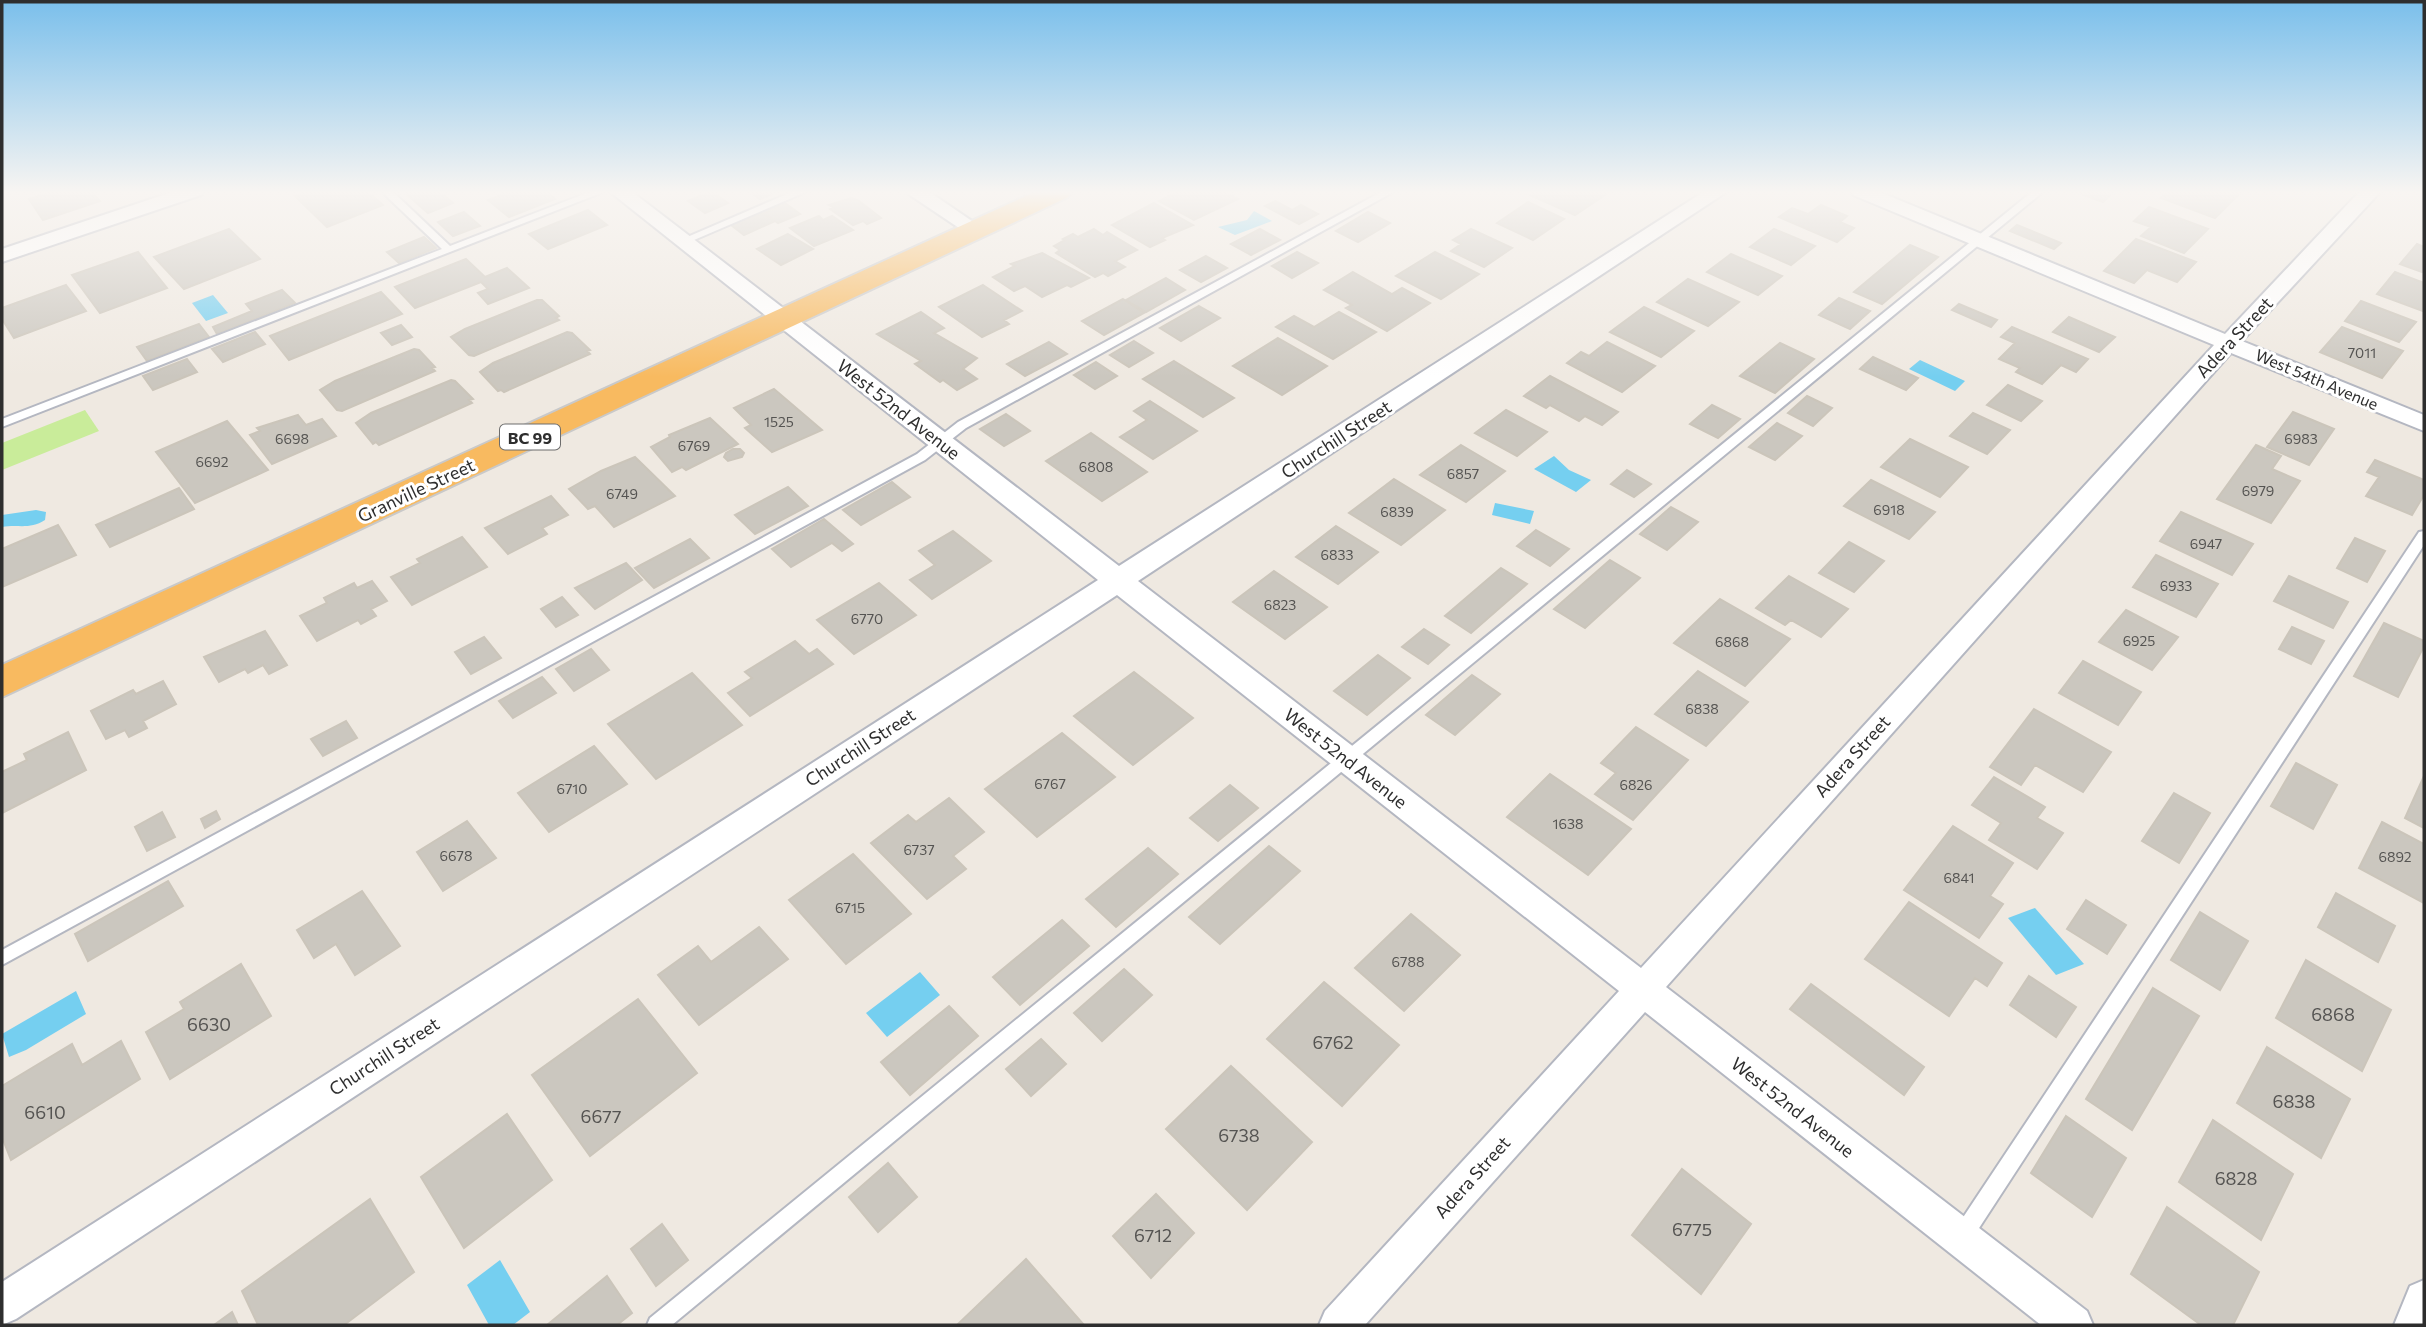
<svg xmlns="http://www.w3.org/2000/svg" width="2426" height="1327" font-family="Commissioner,sans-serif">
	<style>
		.pitch { fill: #c9ec9a }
		.water { fill: #75cff0 }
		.building { fill: #cbc7bf; stroke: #cbc5ba; stroke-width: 2 }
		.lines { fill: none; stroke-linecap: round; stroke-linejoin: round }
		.service-casing { stroke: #b4b7c1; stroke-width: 4 }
		.minor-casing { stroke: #b4b7c1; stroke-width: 4 }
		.trunk-casing { stroke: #c9c9c9; stroke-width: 4 }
		.service { fill: #fff; fill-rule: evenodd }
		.minor { fill: #fff; fill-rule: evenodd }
		.trunk { fill: #f8ba60; fill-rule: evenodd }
		.labels { text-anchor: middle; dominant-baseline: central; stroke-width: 6; stroke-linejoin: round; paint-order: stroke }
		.number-label { font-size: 14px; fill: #555452 }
		.far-street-label { font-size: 16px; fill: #2e2e2e; stroke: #fff }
		.shield { fill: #fff; stroke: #6d6d6d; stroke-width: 2 }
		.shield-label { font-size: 16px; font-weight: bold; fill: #2e2e2e }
		.street-label { font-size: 18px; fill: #2e2e2e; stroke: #fff }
		.near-number-label { font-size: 18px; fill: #555452 }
	</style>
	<rect width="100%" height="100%" fill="#efe9e1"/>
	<path class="pitch" d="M85 410 99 431 2 470V443Z"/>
	<path class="water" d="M1254 211 1272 221 1235 235 1218 227 1247 220Z
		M213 295 228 313 206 321 192 303Z
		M1920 360 1965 381 1955 391 1909 369Z
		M1554 456 1569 470 1591 480 1576 492 1534 469Z
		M1495 503 1534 511 1530 524 1492 515Z
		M36 510 46 512 45 520C30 530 18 524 2 527V515Z
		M2035 908 2084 964 2056 975 2008 918Z
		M920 972 940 995 887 1037 866 1013Z
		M76 991 86 1014 26 1050 9 1057 2 1034Z
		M500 1260 530 1312 513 1325H489L467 1285Z"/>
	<path class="building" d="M53 191H91L100 201 43 220 29 199Z
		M308 191H367L383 205 327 227 295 196Z
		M415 191H439L453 203 428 213 406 194Z
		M511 191H546L555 199 509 217 488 200Z
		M711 191 728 203 705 213 688 201Z
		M749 191H779L760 199Z
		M1179 191H1223L1238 199 1194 220 1159 201Z
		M1536 191H1603L1608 193 1575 215 1530 195Z
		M2073 191H2114L2103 202Z
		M2169 191 2190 193 2241 192 2215 218 2161 198Z
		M851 198 859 201 881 218 867 224 863 221 853 225 830 209 833 207 829 205Z
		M1275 201 1292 210 1301 205 1318 214 1299 224 1265 206Z
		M1528 202 1564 219 1533 240 1497 223Z
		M785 203 800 214 778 223 764 213Z
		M1154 203 1193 225 1162 238 1165 240 1150 247 1112 225Z
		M1821 205 1847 216 1840 222 1854 228 1837 242 1779 217 1792 208 1808 214Z
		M2149 207 2208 229 2184 253 2141 236 2151 227 2134 221Z
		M588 210 607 225 548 249 529 234Z
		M464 212 480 226 453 236 438 222Z
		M1368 212 1390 223 1358 242 1336 231Z
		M762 213 775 221 744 235 731 225Z
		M819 216 823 220 832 216 853 230 814 246 790 228Z
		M2017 225 2061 243 2054 249 2010 231Z
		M229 229 260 259 184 289 154 257Z
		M1094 229 1103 235 1107 232 1137 250 1115 261 1125 267 1108 276 1103 273 1095 277 1056 253 1060 250 1054 246 1065 240 1063 239 1073 234 1078 237Z
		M1260 229 1280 240 1251 255 1231 244Z
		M1471 229 1512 248 1484 267 1451 251 1461 244 1453 240Z
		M1774 229 1815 246 1791 265 1750 247Z
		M788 234 813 249 781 265 757 249Z
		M424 237 436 248 399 263 387 252Z
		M2136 239 2196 262 2177 282 2147 270 2134 283 2104 271Z
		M2417 244 2424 247V269L2422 272 2400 264Z
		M1910 245 1938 257 1882 304 1854 292Z
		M138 252 167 288 100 313 72 275Z
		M1297 252 1318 263 1292 278 1272 266Z
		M1435 252 1479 274 1441 299 1396 276Z
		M1042 253 1089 278 1071 287 1067 285 1042 297 1025 286 1014 291 993 277 1015 266 1011 264Z
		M1731 254 1782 276 1758 295 1707 272Z
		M1206 256 1227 268 1201 282 1180 270Z
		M466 259 485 277 507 268 529 288 488 304 478 293 488 289 481 282 415 308 395 287Z
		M1353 272 1392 294 1402 288 1430 303 1387 331 1346 308 1352 305 1324 290Z
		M2395 272 2424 283 2423 311 2377 294Z
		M1166 278 1185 290 1146 312 1126 300Z
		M1688 279 1739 302 1708 326 1657 302Z
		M66 285 86 311 14 338 2 319V308Z
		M983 285 1022 311 1004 320 1009 324 982 337 939 307Z
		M282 290 295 303 217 334 213 327 252 311 246 304Z
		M381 292 402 314 289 360 270 336Z
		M1839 298 1870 311 1850 329 1819 315Z
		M1123 299 1144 313 1104 335 1082 321Z
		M537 300H542L559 316 556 318 559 320 474 356 469 355 451 337 465 329Z
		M2361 301 2416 322 2399 342 2345 321Z
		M1959 304 1997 320 1991 327 1952 310Z
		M1199 306 1220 318 1181 341 1160 328Z
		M1644 307 1694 331 1661 357 1610 332Z
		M921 312 944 328 934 333 977 358 963 369 977 379 957 390 943 380 940 382 915 364 921 361 877 334Z
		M1339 312 1376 332 1333 359 1276 327 1294 316 1314 327Z
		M2069 317 2115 337 2099 352 2053 332Z
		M199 324 209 337 147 361 137 347Z
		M401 325 412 337 392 345 381 333Z
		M2012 327 2088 359 2076 372 2061 365 2042 384 2016 372 2020 368 1999 359 2015 343 2001 337Z
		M2342 327 2403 351 2382 378 2320 352Z
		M255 332 265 344 223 362 212 349Z
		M567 332 572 333 590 350 587 351 590 354 504 392 501 390 498 391 480 372 493 363Z
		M1278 338 1327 366 1282 395 1233 366Z
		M1134 341 1153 353 1129 367 1110 355Z
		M1049 342 1067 354 1025 376 1007 364Z
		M1607 342 1655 366 1622 392 1567 363 1581 352 1589 356Z
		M1780 343 1814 359 1775 393 1740 376Z
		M414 349 419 350 435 367 432 368 435 371 342 411 337 410 320 390 335 381Z
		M1873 357 1918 378 1906 390 1860 369Z
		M187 359 197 372 153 390 143 376Z
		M1174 361 1234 398 1203 417 1143 379Z
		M1096 362 1117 376 1095 389 1074 375Z
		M1550 376 1618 412 1602 425 1585 416 1579 421 1550 405 1546 408 1524 396Z
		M451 380 455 381 473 399 469 400 472 403 379 445 376 442 373 444 356 423 371 413Z
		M2008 385 2042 401 2021 421 1987 405Z
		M774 389 822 430 772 452 745 428 751 425 734 408Z
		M1807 396 1832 408 1813 426 1788 413Z
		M1150 401 1197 431 1153 459 1120 437 1147 420 1134 411Z
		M1712 405 1740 419 1718 438 1690 424Z
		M1506 410 1547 432 1517 456 1475 433Z
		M2293 412 2334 429 2309 465 2267 447Z
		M1973 413 2010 430 1987 454 1950 436Z
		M1006 414 1030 431 1004 446 980 429Z
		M298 415 306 425 322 419 336 436 272 464 250 435 260 431 257 428Z
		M710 418 738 444 686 470 682 467 672 472 651 447 670 437 669 435Z
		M227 421 268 470 195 503 156 452Z
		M1777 423 1802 436 1775 460 1749 447Z
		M1091 433 1147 472 1102 501 1046 461Z
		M1910 439 1968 467 1940 497 1881 467Z
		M1461 445 1505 471 1466 502 1420 475Z
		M2256 445 2281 456 2272 469 2300 481 2271 523 2217 499Z
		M733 449H740L744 453 742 457 728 461 724 457 726 453Z
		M635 457 675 496 614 527 595 506 588 509 569 489 601 471Z
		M2375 460 2424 480V495L2412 515 2366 496 2379 477 2367 472Z
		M1627 470 1651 484 1634 497 1611 484Z
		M1394 479 1445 510 1401 545 1349 513Z
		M1871 480 1935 512 1909 539 1844 506Z
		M892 482 910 497 861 525 843 510Z
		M788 487 808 506 755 534 735 515Z
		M179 488 194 509 110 547 96 525Z
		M551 496 568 515 542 528 547 534 508 554 485 528Z
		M1671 507 1698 522 1667 550 1640 534Z
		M2181 512 2253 544 2232 575 2160 541Z
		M824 519 853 544 842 551 832 543 791 567 772 549Z
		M58 525 76 555 2 587V549Z
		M1336 526 1378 552 1338 584 1296 557Z
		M1536 530 1569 549 1550 566 1517 546Z
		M953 531 991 561 932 599 910 580 935 565 919 551Z
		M462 537 487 567 412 605 391 577 420 563 417 559Z
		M2355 538 2385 551 2367 582 2337 568Z
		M690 539 709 558 654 588 635 568Z
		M1849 542 1884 561 1854 592 1819 573Z
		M2156 555 2218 584 2196 617 2133 587Z
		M1610 560 1640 578 1585 628 1554 609Z
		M626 563 642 580 595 609 575 588Z
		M1501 568 1527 584 1471 633 1445 616Z
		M1274 571 1327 607 1285 639 1233 602Z
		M1789 576 1848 609 1821 637 1791 620 1785 625 1756 608Z
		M2289 576 2348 602 2333 628 2274 601Z
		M372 581 387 601 371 609 376 616 361 624 358 620 317 641 300 616 327 603 324 598 354 583 357 588Z
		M879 583 916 615 854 654 817 620Z
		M562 597 578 615 556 627 541 609Z
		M1720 599 1790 639 1745 686 1674 643Z
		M2126 610 2178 637 2152 670 2099 642Z
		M2384 623 2424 641V646L2398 697 2354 676Z
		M2292 627 2324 641 2311 664 2279 649Z
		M1424 629 1449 645 1428 664 1402 647Z
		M265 631 287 665 269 674 263 665 248 673 245 669 219 682 204 657Z
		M484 637 501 658 471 674 455 652Z
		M795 641 809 654 817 649 833 664 750 716 728 693 752 678 745 672Z
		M591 649 609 670 574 691 556 669Z
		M1378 655 1410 678 1367 715 1334 691Z
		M2083 661 2141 692 2118 725 2059 693Z
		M1698 671 1748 702 1706 746 1655 714Z
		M1134 672 1193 718 1133 765 1074 716Z
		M692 673 742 725 656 779 608 724Z
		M1472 675 1500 694 1455 735 1426 715Z
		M542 677 556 693 513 718 499 701Z
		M163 681 176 704 143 721 147 728 129 737 125 730 106 739 91 711 133 690 136 694Z
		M2034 709 2111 752 2083 792 2035 765 2021 785 1990 767Z
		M346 721 357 738 323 756 311 739Z
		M1636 727 1688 760 1633 820 1595 794 1616 773 1601 763Z
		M68 732 86 770 2 813V772L27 760 24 754Z
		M1062 733 1115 777 1037 837 985 789Z
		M594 746 627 784 549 832 518 793Z
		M2296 763 2337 785 2313 829 2271 806Z
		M1550 774 1631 829 1588 875 1507 817Z
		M2424 776V828L2405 818Z
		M1994 777 2045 807 2037 818 2063 833 2037 869 1989 840 2001 823 1972 805Z
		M1230 785 1258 808 1218 841 1190 818Z
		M2174 793 2210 813 2179 863 2142 841Z
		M949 798 984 832 953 856 966 869 927 899 871 843 908 815 916 822Z
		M216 811 220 819 205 828 201 819Z
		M162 812 175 837 147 851 135 827Z
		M467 821 496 858 443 891 417 852Z
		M2382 822 2424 844V903L2359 868Z
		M1953 826 2013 863 1990 896 2003 904 1979 938 1904 890Z
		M1269 846 1300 871 1220 944 1189 917Z
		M1148 848 1178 874 1116 927 1086 899Z
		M853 854 911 914 846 964 789 900Z
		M168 881 183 906 88 961 75 934Z
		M362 891 400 946 355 975 336 944 314 958 297 930Z
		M2336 893 2395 926 2378 962 2318 927Z
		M2086 900 2126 925 2107 954 2067 929Z
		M1909 902 2002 963 1987 986 1975 978 1949 1016 1865 959Z
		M2200 912 2248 941 2220 990 2171 960Z
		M1411 914 1460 955 1404 1011 1355 968Z
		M1062 920 1089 946 1020 1005 993 977Z
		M759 927 788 959 699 1025 658 975 698 946 711 962Z
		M2306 960 2391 1010 2362 1071 2276 1018Z
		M241 964 271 1016 170 1079 146 1032 184 1009 180 1002Z
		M1124 969 1152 995 1102 1041 1074 1013Z
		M2029 976 2076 1007 2056 1037 2010 1005Z
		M1324 982 1399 1045 1342 1106 1267 1039Z
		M1811 984 1924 1067 1904 1095 1790 1009Z
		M2153 988 2199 1016 2132 1130 2086 1099Z
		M638 999 697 1073 590 1156 532 1075Z
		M949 1006 978 1036 910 1095 881 1062Z
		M1041 1039 1066 1064 1031 1096 1006 1069Z
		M121 1041 140 1079 11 1160 2 1137V1086L72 1044 82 1065Z
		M2267 1047 2350 1099 2321 1158 2237 1103Z
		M1231 1066 1312 1142 1247 1210 1166 1129Z
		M507 1114 552 1180 464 1248 421 1177Z
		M2066 1116 2126 1158 2092 1217 2031 1173Z
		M2213 1120 2293 1174 2261 1240 2179 1182Z
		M888 1163 917 1197 878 1232 849 1197Z
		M1682 1169 1751 1224 1701 1294 1632 1235Z
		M1156 1194 1194 1233 1151 1278 1113 1236Z
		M370 1199 414 1272 344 1325H258L242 1291Z
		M2167 1207 2259 1272 2233 1325H2201L2131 1274Z
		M662 1224 688 1260 656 1286 631 1249Z
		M1026 1259 1084 1325H957Z
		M607 1276 632 1313 617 1325H547Z
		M232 1312 238 1325H214Z"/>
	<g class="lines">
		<defs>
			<path id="service" d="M381 191H392L450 246 592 191H606L2 427V419L442 249Z
				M794 191H808L687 243 678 241Z
				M1383 191H1395L966 428 925 460 2 965V950L917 454 958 422Z
				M2033 191H2044L672 1325H647L650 1318Z
				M2424 531V545L1968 1245 1961 1248 1954 1245 1951 1238 1954 1231 2419 532Z"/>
			<path id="minor" d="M175 191H204L201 195 2 262V249Z
				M609 191H631L1119 566 1705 191H1728L1138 581 1641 968 2214 345 1853 195 1850 191H1877L2225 334 2360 191H2381L2242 341 2424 415V431L2231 353 1666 987 2087 1311 2093 1325H2041L1645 1012 1365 1325H1319L1325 1311 1619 991 1117 595 16 1319 2 1325V1282L1098 580Z
				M904 191H928L985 230 982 234H968Z
				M2424 1280V1325H2394L2410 1286Z"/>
			<path id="trunk" d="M1037 191H1072L1068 197 2 697V665Z"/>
		</defs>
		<use href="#service" class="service-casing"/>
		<use href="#minor" class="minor-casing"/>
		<use href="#trunk" class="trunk-casing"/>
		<use href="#service" class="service"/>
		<use href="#minor" class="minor"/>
		<use href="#trunk" class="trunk"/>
	</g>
	<linearGradient id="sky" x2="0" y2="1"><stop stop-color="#7abfeb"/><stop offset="0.51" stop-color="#f8f5f2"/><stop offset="1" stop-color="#f8f5f2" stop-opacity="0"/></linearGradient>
	<rect width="2426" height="377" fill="url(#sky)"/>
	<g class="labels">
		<g class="number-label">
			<text x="2362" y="352">7011</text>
			<text x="779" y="421">1525</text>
			<text x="292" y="438">6698</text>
			<text x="2301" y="438">6983</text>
			<text x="694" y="445">6769</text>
			<text x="212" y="461">6692</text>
			<text x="1096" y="466">6808</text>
			<text x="1463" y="473">6857</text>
			<text x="2258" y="490">6979</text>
			<text x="622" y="493">6749</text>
			<text x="1889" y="509">6918</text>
			<text x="1397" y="511">6839</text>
			<text x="2206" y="543">6947</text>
			<text x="1337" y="554">6833</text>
			<text x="2176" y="585">6933</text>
			<text x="1280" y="604">6823</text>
			<text x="867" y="618">6770</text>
			<text x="2139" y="640">6925</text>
			<text x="1732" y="641">6868</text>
			<text x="1702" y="708">6838</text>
			<text x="1050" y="783">6767</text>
			<text x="1636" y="784">6826</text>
			<text x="572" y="788">6710</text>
			<text x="1568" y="823">1638</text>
			<text x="919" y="849">6737</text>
			<text x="456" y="855">6678</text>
			<text x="2395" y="856">6892</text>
			<text x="1959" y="877">6841</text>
			<text x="850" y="907">6715</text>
			<text x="1408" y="961">6788</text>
		</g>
		<g class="far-street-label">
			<text transform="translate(2317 379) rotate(23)">West 54th Avenue</text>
		</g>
		<rect class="shield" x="500" y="424.5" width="60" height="25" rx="5"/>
		<g class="shield-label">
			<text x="530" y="437">BC 99</text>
		</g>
		<g class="street-label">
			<text transform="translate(2234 337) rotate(-47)">Adera Street</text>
			<text transform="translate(899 409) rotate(38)">West 52nd Avenue</text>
			<text transform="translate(1336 439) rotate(-33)">Churchill Street</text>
			<text transform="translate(416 490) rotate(-25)">Granville Street</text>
			<text transform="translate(860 747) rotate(-33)">Churchill Street</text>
			<text transform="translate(1852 756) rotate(-48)">Adera Street</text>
			<text transform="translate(1346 758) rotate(38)">West 52nd Avenue</text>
			<text transform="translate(384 1056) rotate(-33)">Churchill Street</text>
			<text transform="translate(1793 1107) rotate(38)">West 52nd Avenue</text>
			<text transform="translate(1472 1177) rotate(-48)">Adera Street</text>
		</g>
		<g class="near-number-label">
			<text x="2333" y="1014">6868</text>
			<text x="209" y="1024">6630</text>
			<text x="1333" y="1042">6762</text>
			<text x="2294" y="1101">6838</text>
			<text x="45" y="1112">6610</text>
			<text x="601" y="1116">6677</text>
			<text x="1239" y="1135">6738</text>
			<text x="2236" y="1178">6828</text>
			<text x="1692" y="1229">6775</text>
			<text x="1153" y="1235">6712</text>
		</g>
	</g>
	<rect width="2426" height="1327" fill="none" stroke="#2e2e2e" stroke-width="7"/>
</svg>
